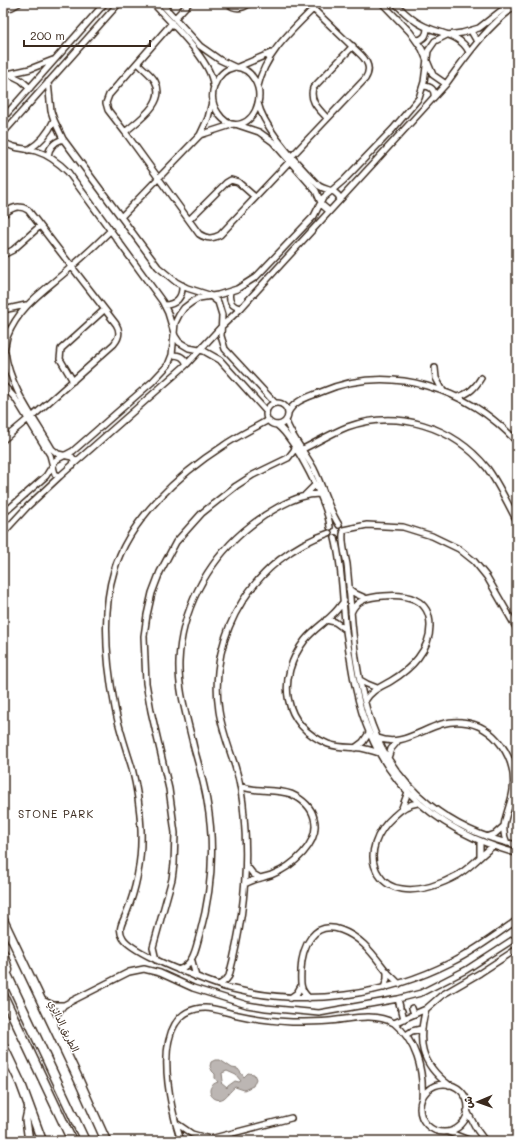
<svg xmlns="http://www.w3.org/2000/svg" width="520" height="1144" font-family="Mali,'Playpen Sans Arabic',sans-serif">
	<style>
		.water { fill: #bcb6b3; stroke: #887e77; fill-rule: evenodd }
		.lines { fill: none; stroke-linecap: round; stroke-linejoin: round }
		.minor-casing { stroke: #3b2a1e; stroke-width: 8 }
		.major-casing { stroke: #3b2a1e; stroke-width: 10 }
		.highway-casing { stroke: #3b2a1e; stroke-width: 11 }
		.minor { stroke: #fff; stroke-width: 5 }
		.major { stroke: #fff; stroke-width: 7 }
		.highway { stroke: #fff; stroke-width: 8 }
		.labels { text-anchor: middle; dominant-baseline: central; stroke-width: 3; stroke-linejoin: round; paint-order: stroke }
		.street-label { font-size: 10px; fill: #3b2a1e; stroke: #fff }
		.neighbourhood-label { font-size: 11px; letter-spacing: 1px; fill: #3b2a1e; stroke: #fff }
	</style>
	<rect width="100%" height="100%" fill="#fff"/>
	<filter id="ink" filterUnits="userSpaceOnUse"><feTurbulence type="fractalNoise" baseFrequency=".025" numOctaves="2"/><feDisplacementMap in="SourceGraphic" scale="8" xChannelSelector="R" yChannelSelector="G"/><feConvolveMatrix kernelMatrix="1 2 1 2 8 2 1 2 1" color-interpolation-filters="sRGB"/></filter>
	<g filter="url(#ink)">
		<path class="water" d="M215 1060H220L232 1068 238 1069 244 1077 248 1073 254 1074 256 1079 253 1086 244 1090 235 1087C231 1090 228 1095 224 1098 213 1105 202 1087 218 1082L215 1078V1074L212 1071 210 1066 211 1062ZM227 1071 236 1075 241 1081 239 1082 235 1081 228 1086 227 1088 221 1083 223 1081 222 1073Z"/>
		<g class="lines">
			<defs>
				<path id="minor" d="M153 3C170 22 212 61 213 85
					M161 3 200 46 220 60 235 67
					M227 3C234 9 242 9 250 3
					M382 3 410 32 422 49 433 75 446 84
					M395 3C403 11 411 20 422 25 438 34 460 33 469 52
					M3 9 12 7 19 3
					M175 18 189 3
					M172 23 109 95 106 103 108 110 125 132 199 234C207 239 212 239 220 235L290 161
					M471 31 475 38 479 40
					M416 40C424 40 427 35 427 28
					M235 67C252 68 262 87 258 103 253 125 231 133 218 113 206 96 215 71 235 67Z
					M238 67 271 53
					M9 74 21 80 30 88
					M3 75 30 69 53 60
					M48 82 51 111 54 120 63 139 158 267 176 282 187 288 209 295 218 302 222 315 221 336 225 349 275 403
					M258 86C266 51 295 28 319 3
					M423 86C431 86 435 90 434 97
					M258 103C264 129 300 167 319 186 327 191 336 189 340 199
					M3 118 105 3
					M327 118C319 109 309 101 313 88L353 46
					M238 125 259 132 273 142 316 191 322 205 329 211
					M125 132C139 120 167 102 155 81 151 74 143 69 138 63
					M3 133 119 3
					M200 135 231 125
					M3 141C11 149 25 148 36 151 49 155 59 163 68 172L162 301 168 313 175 336 179 342 189 348 204 351 220 360 266 411
					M28 150C40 143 48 134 54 120
					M48 156C49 147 54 142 63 139
					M292 156 365 79C371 70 369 63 361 55L307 3
					M3 215C11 208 18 204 28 210L116 324C121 332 119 338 114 344L32 417
					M121 217 200 135 208 118 212 102
					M189 220 226 183 231 180 238 182 255 197
					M3 255 13 250 40 226
					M230 292C228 301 232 307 241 308
					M164 305C176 305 183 297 182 285
					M3 310 26 305
					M3 321 7 337 3 355
					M7 337C20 305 44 291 69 269 83 257 97 244 110 231
					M5 352C10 388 34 418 52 449L58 454 72 457 74 460 73 465
					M172 355C180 355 184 357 187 364
					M435 368 436 378 443 391
					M73 381 60 359 61 349 104 310
					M3 385 15 398 50 455 55 474 60 476
					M457 397C469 394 475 388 481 378
					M266 414a11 11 0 1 1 22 0a11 11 0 1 1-22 0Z
					M288 413C294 400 309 397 321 392 390 363 468 388 517 442
					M268 420C253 429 237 436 223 446 179 474 129 520 114 571 101 613 107 666 115 708 119 729 126 748 132 768 137 788 140 808 141 829 142 858 137 887 126 914 123 922 117 929 123 938 130 950 175 969 190 974 204 980 218 986 233 989 307 1007 385 996 452 962 475 951 496 935 517 920
					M286 421C291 436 306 454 314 469 323 487 328 508 339 525
					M277 425C295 439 328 504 330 527
					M3 440 28 419
					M303 449C317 442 332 433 347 427 397 409 453 426 487 468 499 484 507 503 517 521
					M305 495 315 485
					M3 514 46 476 56 460 73 451 152 382 168 365 172 355 175 323 179 315 184 308 192 302 199 298 218 295 237 289 256 277 314 216 323 198 344 180 393 129 419 98 424 82 428 51 435 41 447 35 462 33 479 28 511 3
					M343 530 367 525 403 527 432 536 459 549 474 561 487 577 517 629
					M3 533 27 507 60 476 187 364 221 327 241 308 446 84C467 55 487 26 517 5
					M343 534C342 544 345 554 347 564 348 575 349 586 350 597 353 639 357 685 372 725 395 789 452 832 517 845
					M335 538C343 569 342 600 346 631 351 665 356 703 370 734 391 783 426 816 474 838 488 844 502 850 517 853
					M349 589 356 594 365 598
					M344 601C340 606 337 611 332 615 323 624 313 630 305 640 276 678 282 725 328 744 339 748 350 747 361 748 367 749 373 751 379 753
					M351 613C356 599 370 597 384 596 406 594 430 598 430 626 430 650 411 669 391 681 381 687 371 690 365 701
					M326 620 335 622 346 630
					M360 680 367 684 377 688
					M378 738C406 750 432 718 462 722 495 725 517 758 513 790 511 808 498 825 507 843
					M355 748 363 742 369 733
					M388 758 391 749 397 742
					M240 786C256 793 274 788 291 794 302 799 311 806 314 818 321 843 292 867 271 875 262 878 253 879 245 884
					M418 803C408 804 401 809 394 816 378 830 365 855 379 875 384 883 393 888 402 889 420 892 442 884 458 875 471 867 481 855 493 846
					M402 808 408 792
					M487 837 495 834 504 826
					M480 857V841
					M246 865 253 874 260 878
					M156 960 153 947 172 879 174 864 175 833 169 789 151 711 146 683 144 636 147 615 152 593 160 572 176 542 202 513 236 486 253 475 288 458 295 449
					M192 961 196 977
					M178 970C194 965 196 947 200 933 212 890 215 845 207 801 204 783 199 766 194 748 188 720 178 692 179 662 181 611 206 564 244 531 263 515 294 494 319 494
					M219 985 226 980 229 976C243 923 249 871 244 816 243 799 240 782 235 766 229 748 222 730 219 711 207 633 256 557 329 533
					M384 988 387 979V971
					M290 998 297 993 301 986
					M309 998C306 995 303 992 302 988 300 983 301 976 301 970 302 947 313 920 341 930 363 938 374 956 388 973 392 977 396 980 399 984
					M398 999 400 1007
					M42 1000 53 1005H64
					M412 1008 414 1014
					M426 1009C417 1041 420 1063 449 1085
					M402 1011 404 1019
					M394 1023C416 1041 424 1070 422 1098
					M55 1027C54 1018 58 1012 64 1005L129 972 144 969 160 973 193 988 247 1005 266 1008 319 1013 398 999 421 993 466 970 517 937
					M406 1035 412 1031 421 1029
					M420 1108a24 24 0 1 1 48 0a24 24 0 1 1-48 0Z
					M467 1111 477 1130 485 1141
					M176 1123 192 1134 210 1139 291 1118
					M448 1132 471 1141
					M181 1141C170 1108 146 1009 205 1008 216 1008 227 1013 238 1015 255 1019 274 1021 292 1022 304 1022 317 1022 329 1021 351 1019 373 1012 394 1023L426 1009 442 995 480 973 517 949"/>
				<path id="major" d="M29 1106 26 1120 29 1141"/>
				<path id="highway" d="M3 920 76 1074 106 1141
					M3 953 8 970
					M3 966 85 1141
					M3 995 72 1141
					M3 1046 21 1084 42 1141"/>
			</defs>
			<use href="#minor" class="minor-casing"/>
			<use href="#major" class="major-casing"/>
			<use href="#highway" class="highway-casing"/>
			<use href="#minor" class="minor"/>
			<use href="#major" class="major"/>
			<use href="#highway" class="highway"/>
		</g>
	</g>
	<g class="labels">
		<g class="street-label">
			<text transform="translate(64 1026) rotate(64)">الطريق الدائري</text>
		</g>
		<g class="neighbourhood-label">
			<text x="56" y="813">STONE PARK</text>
		</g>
	</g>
	<rect width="520" height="1144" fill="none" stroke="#fff" stroke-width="16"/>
	<rect x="8" y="8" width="504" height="1128" fill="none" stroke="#3b2a1e" stroke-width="1.5" filter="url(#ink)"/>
	<g transform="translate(478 1102) rotate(268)" stroke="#ffffff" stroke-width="3" paint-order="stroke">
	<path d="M0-3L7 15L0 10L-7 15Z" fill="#3b2a1e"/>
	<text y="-6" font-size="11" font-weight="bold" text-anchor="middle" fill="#3b2a1e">ش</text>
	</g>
	<path d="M24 40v6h126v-6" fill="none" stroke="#3b2a1e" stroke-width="2"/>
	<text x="30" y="40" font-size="12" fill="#3b2a1e" stroke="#ffffff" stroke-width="3" paint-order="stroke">200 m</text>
</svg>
